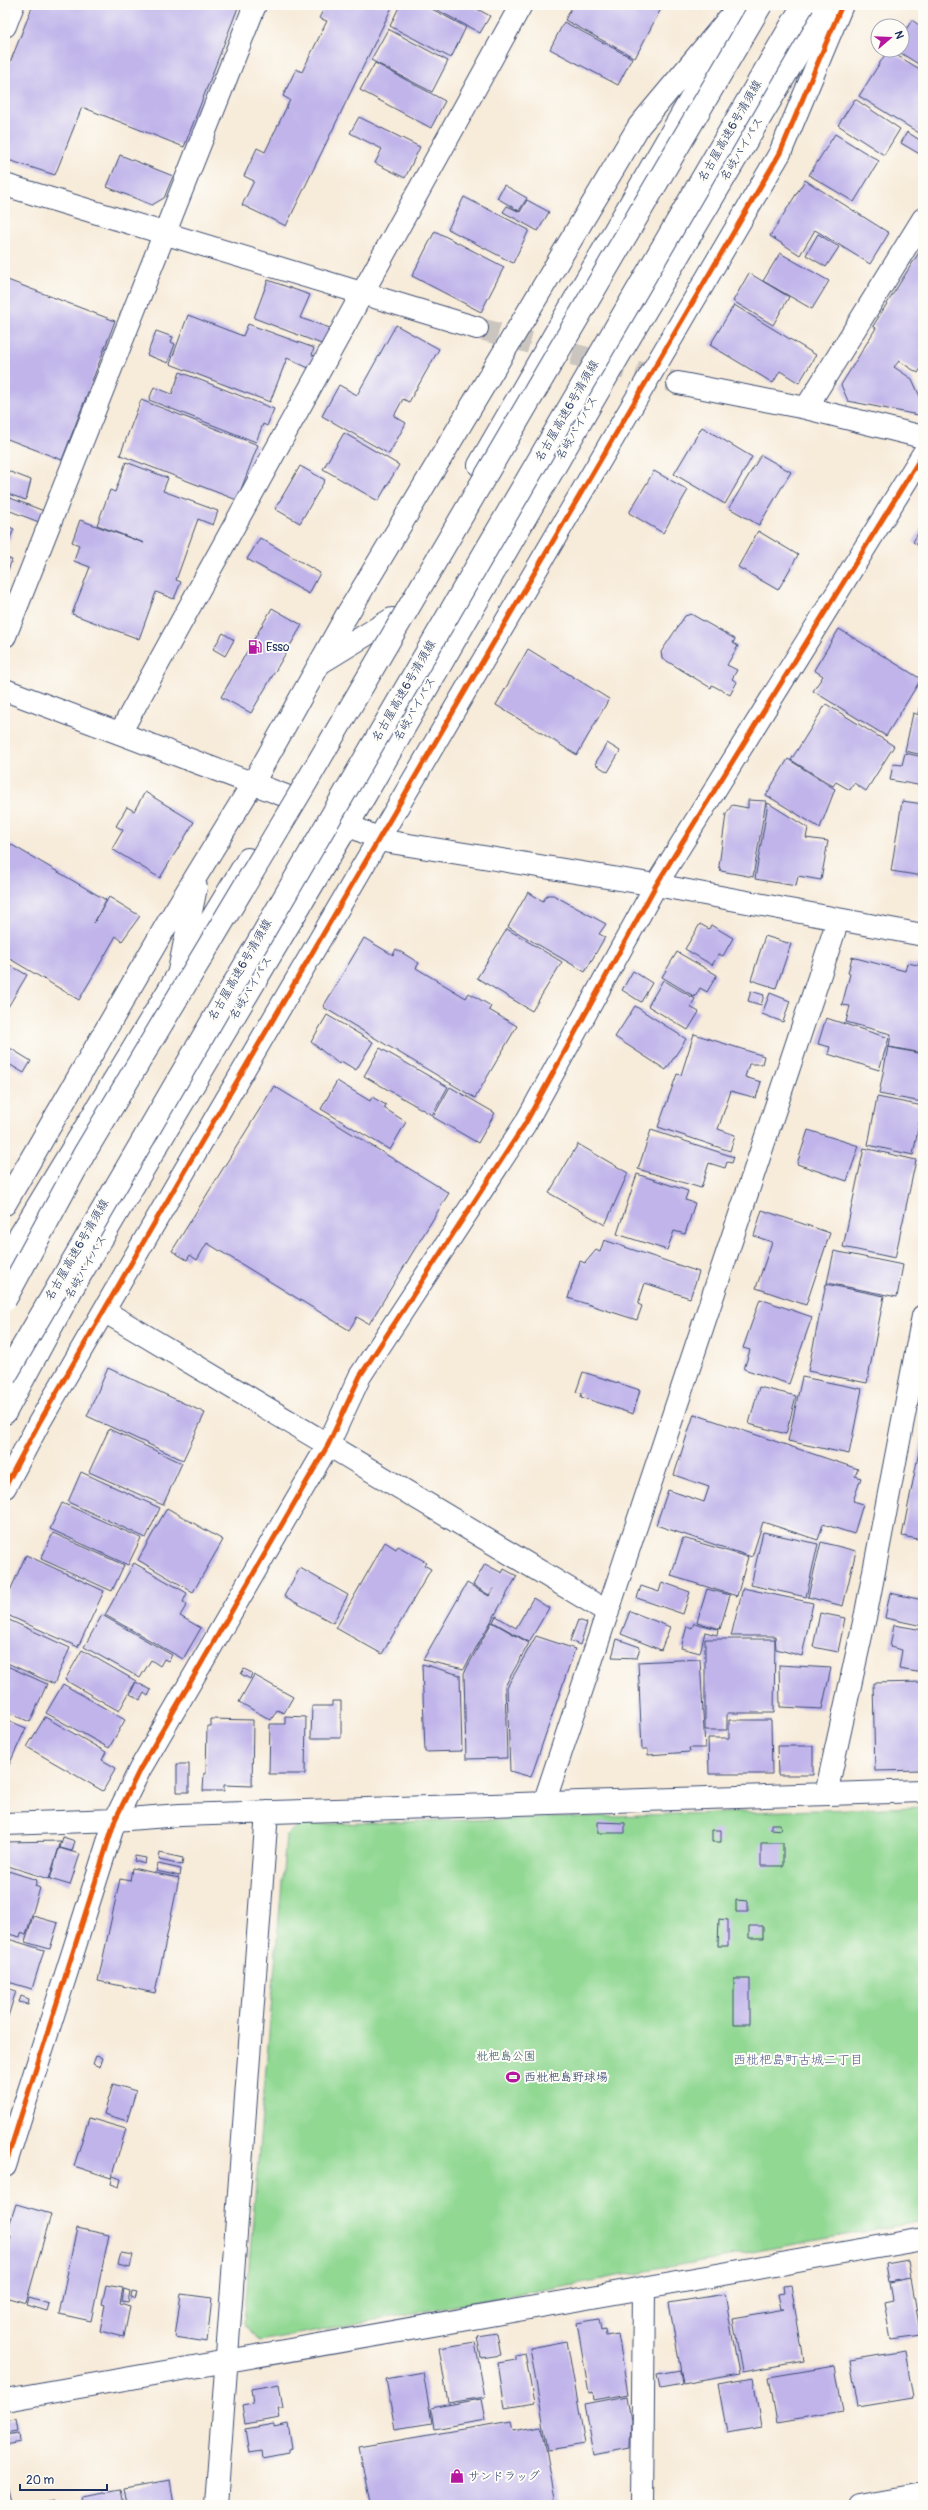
<svg xmlns="http://www.w3.org/2000/svg" width="928" height="2510" font-family="Pangolin,'Klee One',sans-serif">
	<style>
		.green { fill: #91d893; stroke: #568478 }
		.building { fill: #c0b4ea }
		.lines { fill: none; stroke-linecap: round; stroke-linejoin: round }
		.street-tunnel { stroke: #cbc5c0; stroke-width: 22; stroke-dasharray: 22 11; stroke-linecap: butt }
		.street-casing { stroke: #3c4b70; stroke-width: 24 }
		.secondary-casing { stroke: #3c4b70; stroke-width: 24 }
		.highway-casing { stroke: #3c4b70; stroke-width: 24 }
		.street { stroke: #fff; stroke-width: 22 }
		.secondary { stroke: #fff; stroke-width: 22 }
		.highway { stroke: #fff; stroke-width: 22 }
		.highway-bridge-casing { stroke: #3c4b70; stroke-width: 24; stroke-linecap: butt }
		.highway-bridge { stroke: #fff; stroke-width: 22 }
		.cycleway-casing { stroke: #fdfcf7; stroke-width: 8 }
		.cycleway { stroke: #e8590c; stroke-width: 5 }
		.labels { text-anchor: middle; dominant-baseline: central; stroke-width: 4; stroke-linejoin: round; paint-order: stroke }
		.street-label { font-size: 12px; fill: #1b2f5e; stroke: #fdfcf7 }
		.poi-label { font-size: 12px; fill: #1b2f5e; stroke: #fdfcf7; text-anchor: start }
		.park-label { font-size: 12px; fill: #38596b; stroke: #fdfcf7 }
		.neighbourhood-label { font-size: 13px; fill: #555e8f; stroke: #fdfcf7 }
	</style>
	<rect width="100%" height="100%" fill="#fdfcf7"/>
	<filter id="ink" filterUnits="userSpaceOnUse"><feTurbulence type="fractalNoise" baseFrequency=".025" numOctaves="2"/><feDisplacementMap in="SourceGraphic" scale="8" xChannelSelector="R" yChannelSelector="G"/><feConvolveMatrix kernelMatrix="1 2 1 2 8 2 1 2 1" color-interpolation-filters="sRGB"/></filter>
	<filter id="wash" filterUnits="userSpaceOnUse"><feTurbulence type="fractalNoise" baseFrequency=".012" numOctaves="4" result="noise"/><feDisplacementMap in="SourceGraphic" scale="16" xChannelSelector="R" yChannelSelector="G"/><feGaussianBlur stdDeviation="0.9" result="paint"/><feColorMatrix in="noise" values="0 0 0 0 0 0 0 0 0 0 0 0 0 0 0 0 0 1.4 0 .05"/><feComposite in="paint" operator="in"/></filter>
	<g filter="url(#wash)">
		<rect width="100%" height="100%" fill="#f7ebd9"/>
		<path class="green" d="M923 1807V2221L259 2341 244 2323 286 1836 297 1825Z"/>
		<g id="blocks">
			<path class="building" d="M33 5H239L184 147 82 107 55 175 5 159V75Z
				M326 5H393L286 226 242 205 254 181 244 176 257 148 265 152 290 100 283 96 296 69 302 72 327 21 319 18Z
				M400 5H424L466 27 451 58 390 26Z
				M428 5H470L490 16 480 33Z
				M573 5H663L635 58 565 20Z
				M912 20 923 28V67L896 50H902V36Z
				M564 22 632 58 618 85 550 49Z
				M388 29 448 61 432 92 371 60Z
				M888 50 923 71V126L919 133 859 96Z
				M375 63 445 101 431 128 360 90Z
				M855 99 900 129 884 155 838 125Z
				M359 117 420 147 405 178 375 163 382 149 350 133Z
				M907 132 923 142V156L901 143Z
				M835 134 879 161 854 202 809 175Z
				M120 155 173 176 164 198 152 205 107 187Z
				M805 180 889 233 870 264 815 230 800 255 770 236Z
				M504 185 527 198 519 211 497 198Z
				M464 197 529 230 513 263 448 229Z
				M527 200 549 212 538 231 503 212 507 206 520 212Z
				M435 231 504 267 481 312 412 276Z
				M818 234 839 247 826 267 806 255Z
				M923 246V365L918 373 899 361 894 367 912 379 922 401 918 415 848 401 841 385 876 328 873 326Z
				M780 253 829 281 812 309 763 281Z
				M749 273 789 297 773 325 733 301Z
				M5 279 115 321 62 460 5 438Z
				M268 280 310 295 300 318 330 328 324 345 254 318Z
				M734 305 816 355 799 383 780 371 773 383 710 345Z
				M188 315 243 336 248 324 314 348 312 355 318 357 313 370 287 358 270 402 170 364Z
				M396 325 439 349 409 402 403 399 394 416 406 423 389 454 322 416 339 385 357 395Z
				M156 331 173 337 171 342 175 344 168 363 147 355Z
				M180 372 274 409 267 426 263 424 256 442 149 400 154 387 172 394Z
				M141 400 258 445 237 500 120 455Z
				M702 427 752 457 725 504 674 474Z
				M344 433 399 465 378 501 323 469Z
				M761 455 791 472 759 525 729 508Z
				M126 462 168 478 163 491 218 511 213 525 198 519 176 580 181 582 174 599 156 592 139 639 72 614 90 567 74 561 79 545 72 542 80 520 144 543 97 525 110 490 115 492Z
				M300 466 325 480 300 523 275 509Z
				M5 470 31 480 26 500 5 493Z
				M654 471 688 490 663 533 629 513Z
				M5 496 44 511 39 522 5 509Z
				M5 525 14 529 5 550Z
				M923 525V548L913 542Z
				M758 531 798 555 778 590 738 567Z
				M260 538 320 573 309 594 247 559Z
				M5 557 12 560 5 578Z
				M272 608 302 625 251 713 221 697Z
				M691 614 735 639 733 643 738 646 727 665 737 670 732 679 737 682 730 695 712 685 711 688 662 658 661 652 685 616Z
				M839 629 921 679 886 736 813 691 823 676 814 670Z
				M223 633 234 640 225 656 213 649Z
				M528 649 609 699 577 755 496 705Z
				M922 693H923V715L918 713Z
				M826 704 894 746 866 791 854 783 850 790 836 782 833 786 791 760Z
				M913 713 923 716V755L905 751Z
				M607 743 620 751 608 772 595 764Z
				M905 753 923 757V786L890 780 893 764 902 765Z
				M788 759 835 789 820 828 766 795Z
				M145 792 194 822 160 878 112 849 123 830 116 826 127 807 134 811Z
				M748 800 766 801 753 877 721 871 719 866 726 814 732 805 748 808Z
				M902 801 923 804V876L891 871Z
				M768 803 808 828 806 838 828 841 821 880 798 876 796 886 755 879Z
				M5 841 106 900 94 923 109 897 140 916 122 941 116 936 79 1000 5 956Z
				M528 892 543 901 547 895H553L606 924 599 934 605 937 585 972 508 927Z
				M700 924 709 929 711 925 733 938 723 956 719 954 712 965 685 949Z
				M507 929 562 962 532 1011 477 978Z
				M765 936 791 944 776 988 751 980Z
				M364 938 393 955 396 949 419 963 416 968 466 998 469 993 491 1006 489 1010 517 1026 475 1098 323 1007Z
				M677 952 717 975 707 992 700 988 695 997 662 977Z
				M852 957 905 971 907 963 923 966V1053L889 1047 891 1034 846 1022 850 1006 842 1005 850 974 848 973Z
				M5 962 27 975 5 1012Z
				M633 971 652 983 641 1002 622 990Z
				M663 980 695 999 690 1007 699 1012 688 1030 648 1006Z
				M751 991 764 995 761 1005 748 1001Z
				M770 993 790 1001 783 1022 762 1014Z
				M635 1006 686 1039 666 1070 615 1037Z
				M327 1015 373 1042 356 1070 341 1061 339 1064 311 1042Z
				M826 1018 889 1038 879 1070 828 1054 830 1047 818 1044Z
				M694 1034 764 1056 762 1064H749L745 1077 761 1082 756 1098 731 1091 718 1129 735 1135 730 1151 658 1127 677 1074 681 1075Z
				M5 1045 31 1061 24 1073 7 1063 5 1066Z
				M888 1047 923 1054 922 1102 879 1094Z
				M380 1048 448 1087 432 1115 364 1076Z
				M337 1081 370 1101 372 1097 386 1105 384 1108 406 1122 390 1150 321 1109Z
				M274 1086 449 1193 369 1324 357 1317 349 1330 207 1243 197 1260 190 1255 187 1260 172 1251Z
				M450 1087 495 1113 478 1143 433 1117Z
				M877 1097 923 1106V1120L920 1119 913 1155 868 1145Z
				M651 1130 734 1157 732 1163 727 1162 725 1168 709 1163 701 1188 638 1169Z
				M808 1130 859 1146 847 1181 797 1164Z
				M578 1144 628 1173 605 1225 549 1193Z
				M864 1148 916 1160 895 1258 843 1247Z
				M637 1174 688 1191 685 1200 695 1203 685 1234 674 1231 667 1250 617 1234Z
				M762 1210 830 1233 806 1305 756 1288 772 1242 754 1236Z
				M604 1240 699 1272 690 1298 645 1283 638 1304 642 1306 637 1320 568 1298 580 1261 585 1263 596 1250 600 1252Z
				M834 1251 903 1265 897 1297 827 1283Z
				M826 1284 884 1296 867 1383 808 1371Z
				M760 1299 812 1317 789 1384 744 1369 750 1350 743 1348Z
				M108 1368 205 1413 183 1460 87 1416Z
				M583 1372 640 1390 633 1414 581 1397 582 1393 576 1392Z
				M802 1377 862 1389 849 1454 788 1441Z
				M759 1387 796 1396 786 1434 749 1424Z
				M694 1414 858 1469 855 1476 861 1478 853 1501 863 1504 854 1534 823 1524 818 1540 763 1522 752 1557 656 1525 668 1490 704 1502 709 1487 674 1475Z
				M109 1429 182 1463 163 1505 89 1472Z
				M922 1436H923V1540L902 1536Z
				M81 1472 160 1508 146 1538 68 1502Z
				M62 1503 141 1538 128 1565 50 1529Z
				M167 1508 223 1540 193 1592 138 1560Z
				M763 1532 818 1544 806 1597 751 1585Z
				M53 1533 124 1565 112 1591 41 1559Z
				M683 1538 748 1557 737 1596 671 1576Z
				M385 1542 396 1549 398 1546 426 1562 424 1565 431 1569 382 1654 336 1628Z
				M821 1542 856 1551 843 1606 808 1597Z
				M26 1555 104 1591 78 1647 5 1614V1602Z
				M134 1563 187 1593 183 1602 187 1604 180 1616 201 1628 183 1659 105 1615Z
				M485 1564 502 1573 504 1569 517 1576 464 1669 423 1660 467 1583 489 1596 494 1588 489 1595 473 1585Z
				M300 1568 348 1595 333 1623 284 1596Z
				M662 1582 690 1592 683 1614 637 1598 641 1586 659 1592Z
				M743 1588 813 1603 802 1656 776 1649 775 1636H731Z
				M707 1589 730 1595 720 1629 697 1622Z
				M890 1593 923 1600V1626L885 1618Z
				M533 1598 549 1608 529 1642 493 1622 496 1616 516 1628Z
				M630 1611 670 1627 661 1650 621 1634Z
				M820 1613 845 1618 838 1652 813 1647Z
				M102 1615 172 1655 168 1661 164 1659 160 1666 151 1660 140 1678 84 1647Z
				M5 1618 70 1648 54 1684 5 1662Z
				M578 1620 587 1623 580 1645 570 1641Z
				M492 1622 529 1643 505 1686 507 1758 466 1759 464 1673Z
				M694 1623 718 1629 717 1635 705 1632 700 1653 681 1648 687 1626 692 1628Z
				M894 1625 923 1630V1673L899 1669 902 1650 890 1647Z
				M536 1636 575 1649 531 1777 510 1771 507 1687Z
				M617 1639 640 1647 637 1658 612 1657Z
				M705 1639H775L774 1713H727V1730H705Z
				M82 1650 136 1681 119 1711 65 1680Z
				M700 1659 705 1748H689L690 1752 648 1755V1749H642L638 1662Z
				M422 1664 460 1675 462 1751 425 1752Z
				M5 1665 47 1684 30 1722 5 1711Z
				M779 1665 831 1668 822 1709 780 1707Z
				M244 1669 252 1673 250 1679 241 1674Z
				M254 1675 293 1697 284 1713 277 1710 271 1720 239 1702Z
				M136 1682 151 1690 148 1696 144 1693 140 1700 130 1694Z
				M923 1682V1770L875 1771 873 1683Z
				M63 1684 125 1720 109 1748 46 1713Z
				M332 1701H341V1738H311L312 1706H332Z
				M285 1716 306 1717 305 1774H269L270 1724H285Z
				M45 1717 106 1752 102 1760 116 1768 103 1791 27 1747Z
				M5 1719 26 1728 8 1767 5 1766Z
				M211 1719 253 1720 252 1786 224 1785V1791H203L204 1773 206 1774 207 1726H211Z
				M729 1720H771L772 1774H709L708 1738H729Z
				M777 1746H813V1775H778Z
				M177 1764H189V1792H177Z
				M598 1822 625 1823V1833H598Z
				M771 1824H780L781 1830 771 1829Z
				M712 1830H721V1842H712Z
				M63 1837 75 1841 72 1851 60 1848Z
				M61 1841 49 1879 5 1865V1842Z
				M761 1843H783V1866H761Z
				M59 1848 80 1854 70 1885 50 1879Z
				M160 1853 183 1858 182 1865 159 1860Z
				M135 1856 146 1858 145 1864 134 1861Z
				M158 1864 181 1869 180 1876 156 1871Z
				M132 1868 179 1878 155 1993 98 1981 120 1879 130 1881Z
				M5 1870 37 1880 35 1886 40 1888 26 1935 21 1933 20 1937 5 1933Z
				M736 1900 748 1901V1912H736Z
				M33 1916 58 1923 50 1949 25 1942Z
				M719 1919 728 1920V1946H718Z
				M749 1926H763V1938H749Z
				M5 1938 44 1950 32 1989 5 1981Z
				M734 1979H750V2024H734Z
				M5 1987 16 1991 5 2026Z
				M21 1996 29 1999 28 2004 19 2002Z
				M96 2056 103 2058 100 2067 93 2064Z
				M113 2084 136 2091 127 2121 104 2114Z
				M89 2118 126 2129 111 2178 74 2166Z
				M113 2176 121 2179 119 2187 111 2184Z
				M16 2204 51 2214 26 2303 5 2297V2248L7 2249 11 2236 6 2235Z
				M77 2228 109 2235 91 2321 59 2314Z
				M121 2253 133 2255 130 2267 118 2264Z
				M908 2260 911 2278 889 2282 886 2264Z
				M911 2279 921 2336 891 2340 884 2302 893 2300 890 2283Z
				M106 2285 123 2288 120 2303 130 2306 124 2337 100 2331 105 2305 102 2304Z
				M791 2285 804 2361 742 2372 733 2318 785 2309H781L778 2294 784 2293 783 2286Z
				M124 2289 130 2291 128 2302 122 2301Z
				M132 2291 137 2292 135 2298 131 2297Z
				M181 2294 212 2298 207 2342 175 2337Z
				M725 2294 739 2374 683 2384 669 2303Z
				M29 2298 49 2304 47 2311 27 2305Z
				M599 2319 601 2330 605 2329 606 2336 618 2334 628 2394 594 2400 593 2392 589 2393 577 2323Z
				M497 2333 501 2355 481 2358 477 2336Z
				M567 2341 585 2444 548 2450 530 2348Z
				M475 2342 485 2397 448 2403 439 2348Z
				M905 2351 913 2398 858 2407 850 2360Z
				M525 2353 534 2403 505 2408 498 2363 516 2360V2355Z
				M835 2366 843 2412 777 2423 769 2377Z
				M680 2370 682 2384 660 2388 657 2374Z
				M423 2372 432 2423 395 2429 386 2379Z
				M753 2378 761 2427 727 2433 718 2384Z
				M279 2384 283 2409H278L280 2418 245 2424 242 2405 253 2403 251 2389Z
				M627 2396 631 2421 630 2448 594 2455 585 2404Z
				M481 2399 485 2420 434 2429 431 2408Z
				M16 2419 18 2431 5 2433V2421Z
				M511 2421 513 2431 542 2426 556 2505H370L359 2447Z
				M274 2424V2427L288 2424 292 2449 288 2450V2453L262 2458 261 2451 249 2453 245 2429Z
				M19 2433 20 2442 5 2445V2435Z
				M5 2479 10 2503H5Z
				M170 2480 174 2505H127L124 2488Z
				M121 2489 124 2505H82L81 2496Z
				M54 2501 55 2505H38V2504Z"/>
		</g>
	</g>
	<g filter="url(#ink)">
		<use href="#blocks" fill-opacity="0" stroke="#3c4b70" stroke-width="1"/>
		<g class="lines">
			<path class="street-tunnel" d="M477 328 678 383"/>
			<defs>
				<path id="street" d="M5 26 13 5
					M5 185 477 328
					M678 383 806 408 923 437
					M806 408 923 219
					M5 636 255 5
					M320 663 392 619
					M120 733 521 5
					M348 825 384 841 656 885 923 935
					M179 971 196 887
					M5 1204 167 924 253 783 345 618 639 126 735 11
					M104 1311 608 1612
					M5 1487 39 1423 181 1177 780 153 842 5
					M826 1794 866 1613 923 1316
					M544 1803 838 920
					M5 1824 115 1820 180 1815 923 1791
					M5 2166 115 1820 140 1769 328 1445 360 1376 525 1124 656 885 923 454
					M5 2400 923 2239
					M216 2505 267 1812
					M642 2505 644 2288"/>
				<path id="secondary" d="M5 690 286 796
					M861 2505 923 2494"/>
				<path id="highway" d="M479 465 745 5
					M5 1260 248 859
					M5 1413 72 1289 348 825 617 359 827 5"/>
			</defs>
			<use href="#street" class="street-casing"/>
			<use href="#secondary" class="secondary-casing"/>
			<use href="#highway" class="highway-casing"/>
			<use href="#street" class="street"/>
			<use href="#secondary" class="secondary"/>
			<use href="#highway" class="highway"/>
			<defs>
				<path id="highway-bridge" d="M5 1300 84 1154 303 788 761 5
					M5 1377 803 5"/>
			</defs>
			<use href="#highway-bridge" class="highway-bridge-casing"/>
			<use href="#highway-bridge" class="highway-bridge"/>
			<defs>
				<path id="cycleway" d="M5 1487 39 1423 181 1177 780 153 842 5
					M5 2166 115 1820 140 1769 328 1445 360 1376 525 1124 656 885 923 454"/>
			</defs>
			<use href="#cycleway" class="cycleway-casing"/>
			<use href="#cycleway" class="cycleway"/>
		</g>
	</g>
	<defs>
		<symbol id="fuel-bare" viewBox="-9 -9 18 18"><path d="M-5.5-6h7V0h2V4h1.3V-2.5L3-4.5l.8-.8L6-3V5H2.5V1h-1V6h-7ZM-4.2-4.7v3.2H.2V-4.7Z" fill="#b5179e" stroke="#fdfcf7" stroke-width="2.5" paint-order="stroke"/></symbol>
		<symbol id="stadium-bare" viewBox="-9 -9 18 18"><path d="M0-5a6.5 5 0 1 0 0 10a6.5 5 0 1 0 0-10ZM-3.5-1.8h7v3.6h-7Z" fill="#b5179e" stroke="#fdfcf7" stroke-width="2.5" paint-order="stroke"/></symbol>
		<symbol id="shop-bare" viewBox="-9 -9 18 18"><path d="M-5-2.5h2.3a2.7 3.5 0 0 1 5.4 0H5L5.5 6h-11ZM-1.5-2.5h3a1.5 2.3 0 0 0-3 0Z" fill="#b5179e" stroke="#fdfcf7" stroke-width="2.5" paint-order="stroke"/></symbol>
	</defs>
	<g fill-rule="evenodd">
		<use href="#fuel-bare" x="245" y="637" width="20" height="20"/>
		<use href="#stadium-bare" x="503" y="2067" width="20" height="20"/>
		<use href="#shop-bare" x="447" y="2466" width="20" height="20"/>
	</g>
	<g class="labels">
		<g class="street-label">
			<text transform="translate(730 131) rotate(-60)">名古屋高速6号清須線</text>
			<text transform="translate(742 149) rotate(-59)">名岐バイパス</text>
			<text transform="translate(567 411) rotate(-60)">名古屋高速6号清須線</text>
			<text transform="translate(577 428) rotate(-60)">名岐バイパス</text>
			<text transform="translate(404 691) rotate(-60)">名古屋高速6号清須線</text>
			<text transform="translate(415 709) rotate(-60)">名岐バイパス</text>
			<text transform="translate(240 970) rotate(-60)">名古屋高速6号清須線</text>
			<text transform="translate(251 988) rotate(-59)">名岐バイパス</text>
			<text transform="translate(77 1250) rotate(-60)">名古屋高速6号清須線</text>
			<text transform="translate(86 1267) rotate(-60)">名岐バイパス</text>
		</g>
		<g class="poi-label">
			<text x="266" y="647">Esso</text>
			<text x="524" y="2077">西枇杷島野球場</text>
			<text x="468" y="2476">サンドラッグ</text>
		</g>
		<g class="park-label">
			<text x="506" y="2056">枇杷島公園</text>
		</g>
		<g class="neighbourhood-label">
			<text x="798" y="2060">西枇杷島町古城二丁目</text>
		</g>
	</g>
	<rect width="928" height="2510" fill="none" stroke="#fdfcf7" stroke-width="20"/>
	<g transform="translate(890 38) rotate(71)"><circle r="19" fill="#fdfcf7" stroke="#a3aaba"/>
	<path d="M0-3L7 15L0 10L-7 15Z" fill="#b5179e"/>
	<text y="-6" font-size="11" font-weight="bold" text-anchor="middle" fill="#1b2f5e">N</text>
	</g>
	<path d="M20 2484v6h87v-6" fill="none" stroke="#1b2f5e" stroke-width="2"/>
	<text x="26" y="2484" font-size="12" fill="#1b2f5e" stroke="#fdfcf7" stroke-width="3" paint-order="stroke">20 m</text>
</svg>
